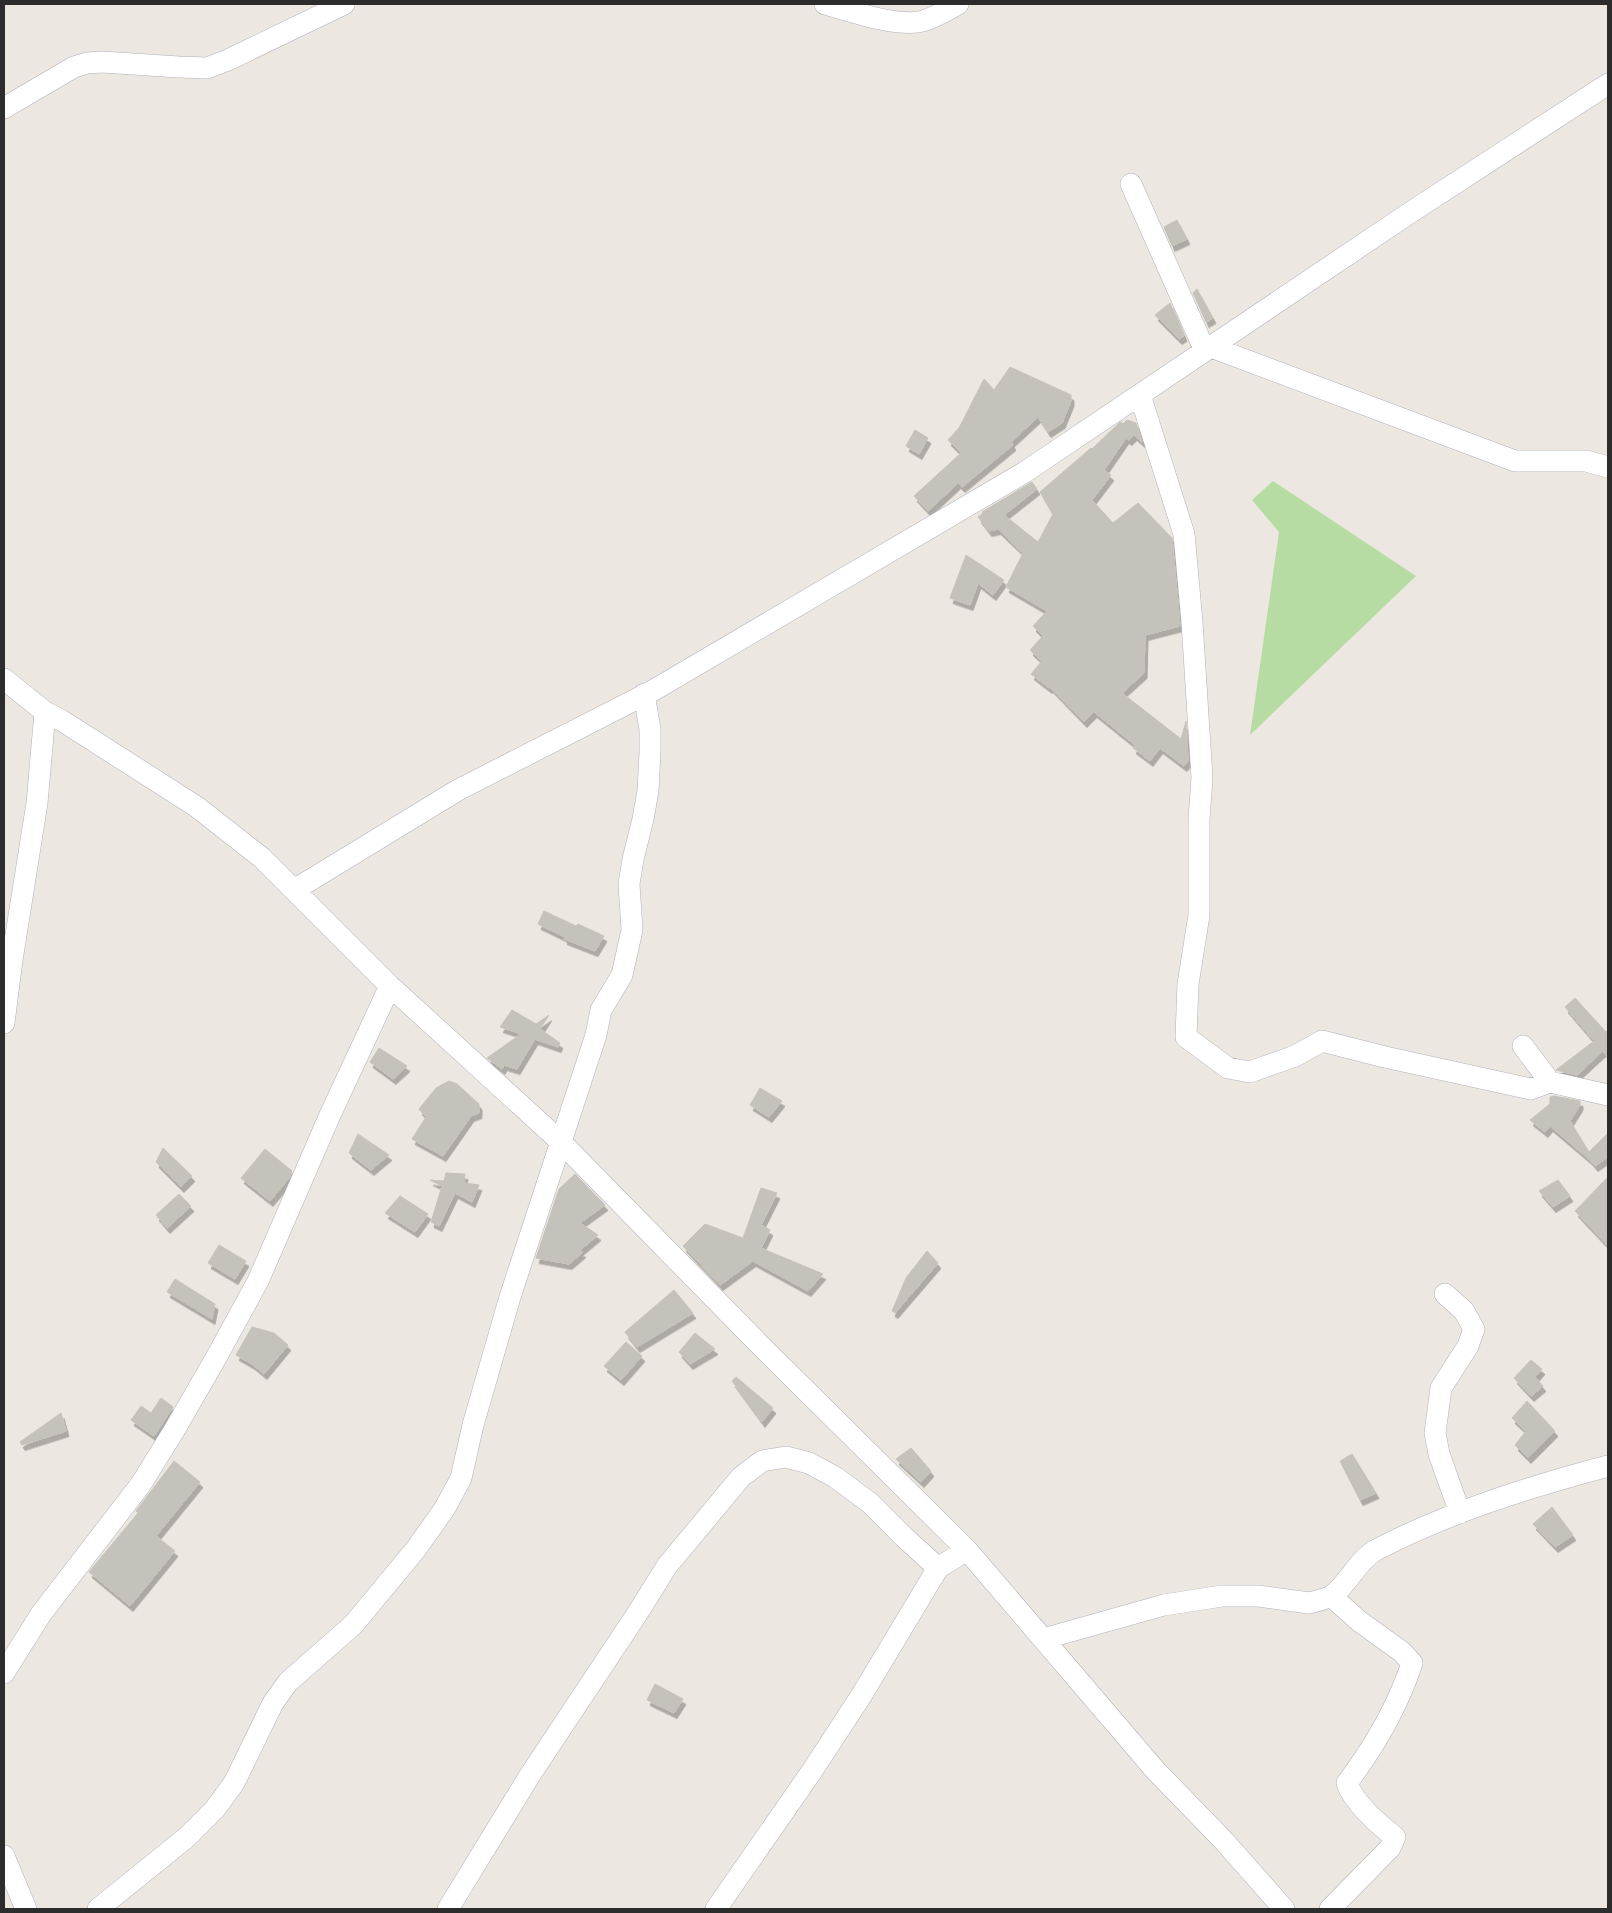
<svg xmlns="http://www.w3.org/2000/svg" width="1612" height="1913" font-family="Commissioner,sans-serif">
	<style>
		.green { fill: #b6dca3 }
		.building { fill: #c5c1bb; stroke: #c7c3ba; filter: url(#shadow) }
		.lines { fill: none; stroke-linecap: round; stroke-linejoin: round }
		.street-casing { stroke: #b0b2bb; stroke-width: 22 }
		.street { stroke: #fff; stroke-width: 21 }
	</style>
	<defs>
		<filter id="shadow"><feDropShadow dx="3" dy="5.5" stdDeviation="0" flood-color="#0004"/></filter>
	</defs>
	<rect width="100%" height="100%" fill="#ece7e0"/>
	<path class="green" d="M1273 481 1416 576 1250 735 1279 532 1252 500Z"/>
	<path class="building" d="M1177 220 1187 239 1172 246 1164 227Z
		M1197 289 1213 318 1206 322 1193 293Z
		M1170 303 1184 336 1179 339 1155 315Z
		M1010 367 1071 395V401L1062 423 1048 432 1038 417 1011 442 1013 445 962 487 958 483 928 511 914 496 961 453 948 440 959 428 984 379 994 390Z
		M1127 420 1136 423 1142 442 1134 435 1129 440 1126 438 1104 470 1111 475 1092 500 1113 523 1138 503 1172 538 1180 626 1145 635 1144 673 1122 693 1181 739 1186 721 1188 761 1184 766 1160 748 1150 761 1133 748 1135 745 1094 712 1084 722 1050 687 1049 688 1031 674 1042 661 1030 650 1043 636 1033 626 1047 611 1006 587 1023 553 998 529 989 531 978 517 983 513 982 512 1032 482 1037 489 1004 515 1038 542 1053 514 1040 492 1091 448 1092 449 1119 423 1121 422 1123 424Z
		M915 430 928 438 919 454 906 446Z
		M966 555 1004 580 993 595 978 583 970 605 950 598Z
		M544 911 576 926 578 924 604 936 595 951 564 939 565 937 538 924Z
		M1575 998 1606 1032 1608 1030V1058L1603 1051 1577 1075 1556 1070 1594 1041 1565 1007Z
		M512 1010 536 1024 549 1015 540 1029 560 1043 558 1047 535 1039 517 1069 504 1065 502 1069 487 1058 521 1034 500 1027Z
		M379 1048 407 1066 393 1079 370 1062Z
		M449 1081 457 1084 479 1104V1113L471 1116 443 1156 412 1139 426 1117 419 1109 436 1088Z
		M760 1088 782 1101 769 1117 750 1105Z
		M1554 1096 1580 1101V1105L1570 1121 1589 1152 1608 1133V1157L1595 1166 1590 1160 1550 1126 1545 1132 1530 1120 1550 1104V1097Z
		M358 1134 389 1155 371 1170 349 1153Z
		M163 1148 192 1176 181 1187 156 1162Z
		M265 1149 292 1171 290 1177 270 1201 241 1178Z
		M446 1173 465 1174 464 1183 479 1185 472 1202 455 1193 439 1226 431 1222 442 1186 430 1180 444 1181Z
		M575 1174 605 1205 580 1223 598 1235 579 1251 583 1252 569 1264 536 1258 559 1189Z
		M1608 1177V1246L1575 1211Z
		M1558 1180 1570 1196 1553 1207 1539 1191Z
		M761 1188 777 1193 761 1225 770 1230 761 1248 823 1274 808 1291 753 1261 720 1285 683 1246 705 1224 743 1238Z
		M179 1194 191 1206 167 1228 156 1215Z
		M400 1196 428 1214 415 1232 385 1213Z
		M219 1245 246 1261 235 1279 208 1263Z
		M927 1251 938 1263 895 1313 892 1311 906 1278Z
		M175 1279 215 1304 212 1319 167 1292Z
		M674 1290 693 1313 637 1347 625 1332Z
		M252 1327 274 1333 288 1345 264 1374 252 1364 236 1355Z
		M695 1333 715 1349 690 1364 679 1352Z
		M626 1342 642 1356 621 1380 604 1366Z
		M1531 1360 1542 1369 1535 1377 1543 1386 1531 1396 1514 1378Z
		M736 1377 773 1408 762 1422 732 1381Z
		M161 1398 173 1407 154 1436 131 1420 141 1406 151 1413Z
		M1527 1401 1555 1431 1528 1458 1515 1445 1526 1431 1512 1418Z
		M61 1413 66 1431 22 1445 20 1442Z
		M911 1448 931 1471 921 1482 896 1459Z
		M1352 1454 1376 1493 1360 1500 1340 1461Z
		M174 1461 200 1482 156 1536 175 1551 130 1606 89 1572 138 1513 136 1511Z
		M1552 1507 1573 1535 1555 1547 1533 1524Z
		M655 1684 683 1699 674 1713 647 1700Z"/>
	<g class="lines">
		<defs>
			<path id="street" d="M825 4C850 11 899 28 923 21 936 17 947 10 958 4
				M4 108 74 67 87 63 102 62 179 67 207 68 228 60 344 4
				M1131 184 1205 351
				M1211 347 1515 461H1586L1608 467
				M1140 395 1184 534 1192 622 1202 778 1199 819V915L1188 984 1186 1037 1228 1068 1250 1072 1295 1056 1322 1041 1385 1057 1531 1089 1550 1082
				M4 679 45 712 61 720 197 807 262 858 390 986 561 1142 760 1345 967 1550 1156 1771 1224 1841 1284 1909
				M294 890 458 790 654 690 1025 472 1408 214 1608 84
				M4 1023 12 960 37 803 45 712
				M1523 1046 1550 1082 1608 1095
				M1445 1294 1464 1311 1474 1329 1468 1346 1441 1388 1435 1433 1439 1454 1460 1513
				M1043 1639 1164 1605 1222 1596H1258L1309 1603C1317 1601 1328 1599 1334 1594 1350 1581 1358 1560 1376 1550 1449 1512 1529 1487 1608 1466
				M4 1673 41 1614 141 1484 175 1429 217 1356 258 1281 330 1115 390 986
				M4 1856 26 1909
				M98 1909 187 1837 215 1809 234 1783 273 1703 288 1682 353 1625 416 1549 445 1508 461 1478 473 1425 510 1297 596 1035 601 1010 622 975 632 930 629 884 633 859 643 819 648 791 650 753V729L644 694
				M448 1909 530 1775 637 1614 667 1566 741 1477 762 1461 786 1457 809 1463 835 1477 870 1503 904 1537 938 1568
				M716 1909 812 1771 861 1696 938 1568 967 1550
				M1330 1909 1390 1848 1395 1837C1379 1825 1353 1802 1347 1783 1374 1747 1398 1706 1412 1663L1402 1652 1359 1621 1331 1596"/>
		</defs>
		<use href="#street" class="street-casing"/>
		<use href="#street" class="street"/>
	</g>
	<rect width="1612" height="1913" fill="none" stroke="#2c2c2c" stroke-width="10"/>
</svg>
